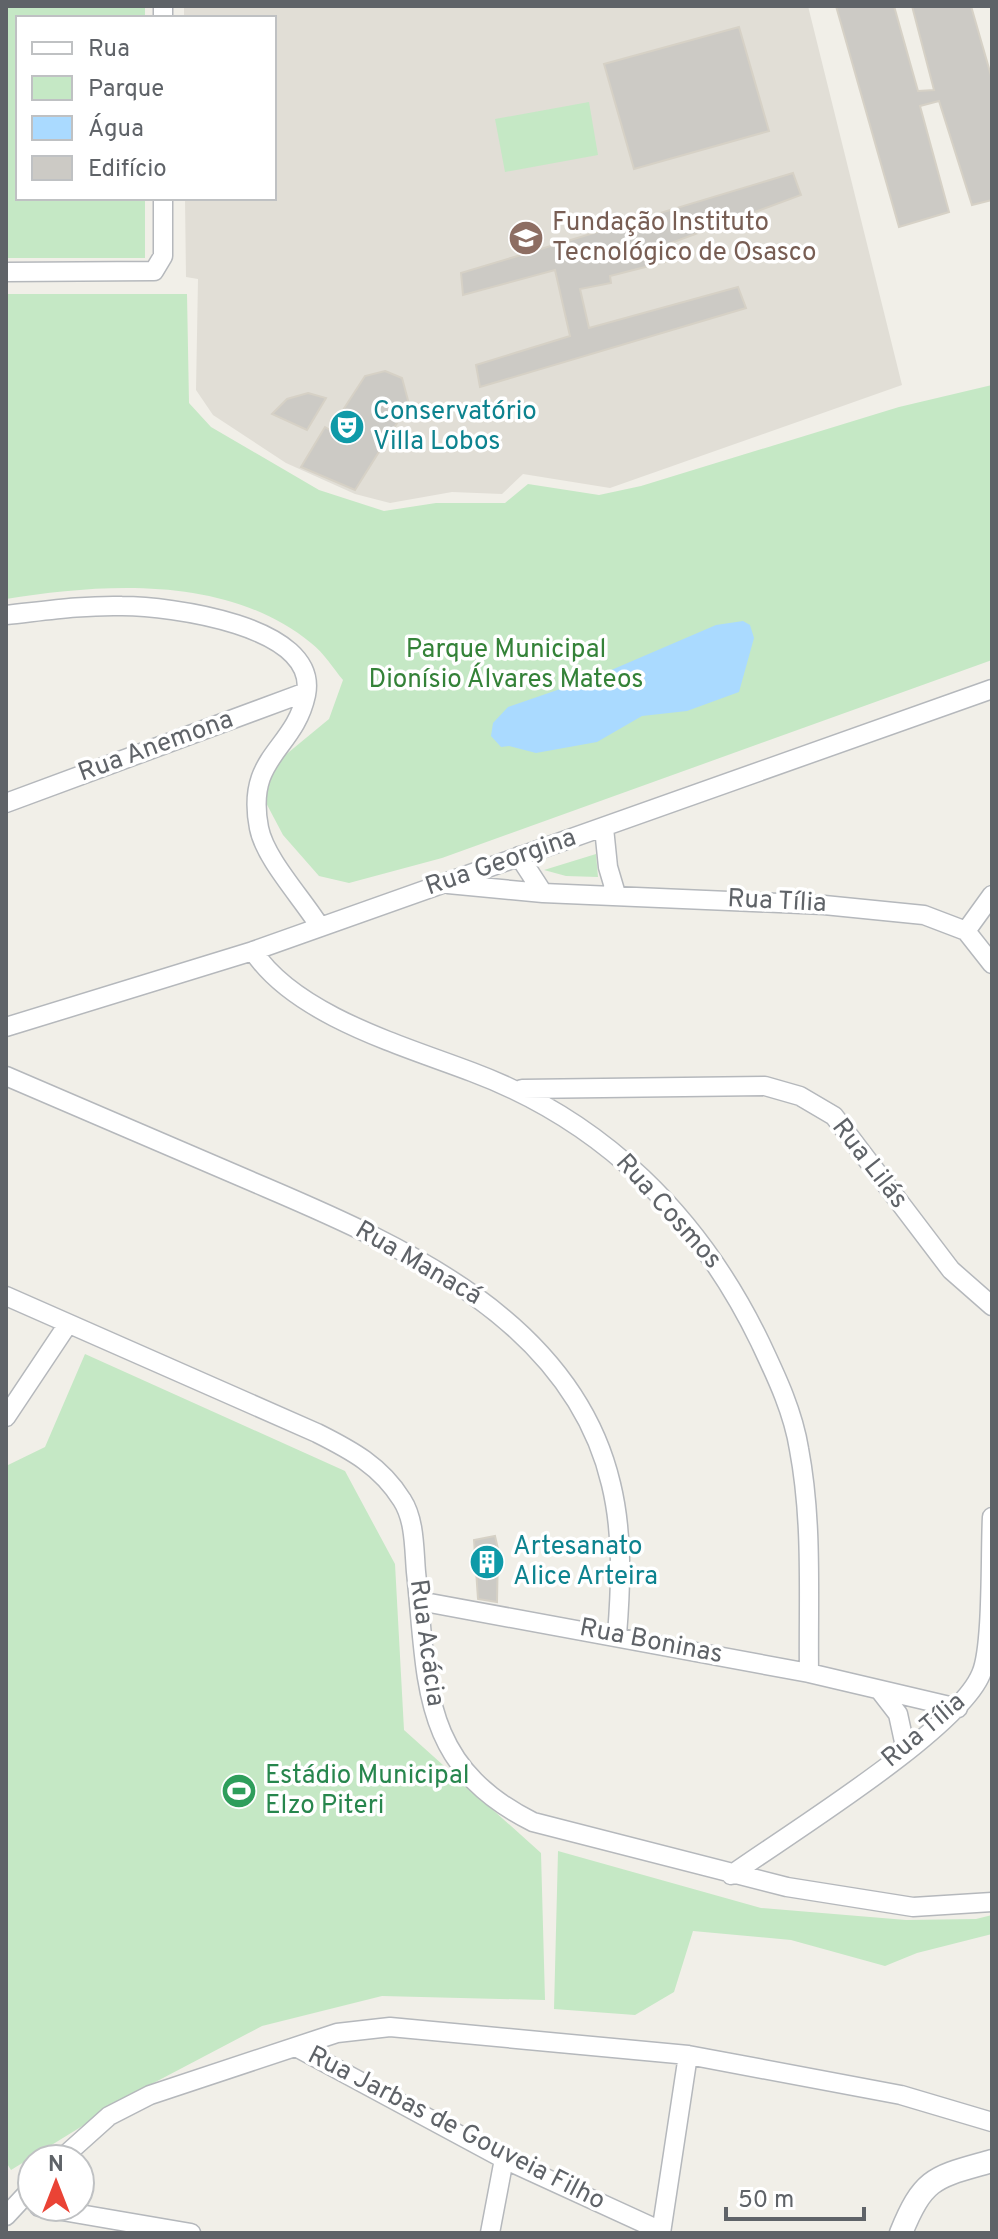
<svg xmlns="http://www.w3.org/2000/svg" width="998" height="2239" font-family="Overpass,sans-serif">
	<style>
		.education { fill: #e1ded6 }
		.green { fill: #c5e8c5 }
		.water { fill: #aadaff }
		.building { fill: #cccac5; stroke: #d6d1c6; stroke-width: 2 }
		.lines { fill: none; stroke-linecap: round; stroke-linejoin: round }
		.minor-casing { stroke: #b5b8bc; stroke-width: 21 }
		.tertiary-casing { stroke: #b5b8bc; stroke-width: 25 }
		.minor { stroke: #fff; stroke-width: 18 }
		.tertiary { stroke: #fff; stroke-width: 22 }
		.labels { text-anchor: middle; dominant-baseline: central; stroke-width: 7; stroke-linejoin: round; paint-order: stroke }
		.education-label { font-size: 26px; fill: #785e54; stroke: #fff; text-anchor: start }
		.culture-label { font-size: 26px; fill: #0d838f; stroke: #fff; text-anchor: start }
		.park-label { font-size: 26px; fill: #348238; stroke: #fff }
		.street-label { font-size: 26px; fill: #5f6368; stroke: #fff }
		.leisure-label { font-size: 26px; fill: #27864d; stroke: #fff; text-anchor: start }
	</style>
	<rect width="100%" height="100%" fill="#f1efe8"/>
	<path class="education" d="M184 6H808L902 385 610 488 523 474 502 494 452 492 390 503 355 494 286 463 213 415 196 390 198 279 186 277 185 198H274V18H184Z"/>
	<path class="green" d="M6 6H145V18H18V198H145V258H6Z
		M589 102 598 155 505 172 495 119Z
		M6 294H187L189 403 211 427 319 490 384 511 436 503H505L528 484 599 495 641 486 899 407 992 385V660L442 858 349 883 319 876 283 835 264 799 272 766 329 719 343 680C333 668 324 653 311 643 228 575 105 583 6 599Z
		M596 854 598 877 566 876 544 870Z
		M85 1354 345 1471 395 1564 404 1730 541 1853 545 2000 382 1996 262 2026 144 2088 11 2170 6 2162V1466L45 1447Z
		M558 1851 761 1908 906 1920 976 1919 992 1915V1934L917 1953 885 1966 791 1940 693 1931 674 1992 635 2015 554 2009Z"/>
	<path class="water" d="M743 621 750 625 754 638 739 692 687 711 642 716 597 742 536 753 509 746 501 747 491 736 493 723 508 707 595 677 716 625Z"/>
	<path class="building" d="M836 6H894L918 91 934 90 912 6H971L992 79V200L972 205 939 101 920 106 949 212 899 227Z
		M739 27 769 131 634 169 604 64Z
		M793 173 801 195 660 247 665 262 610 276 611 283 580 289 589 328 738 287 746 308 480 387 476 365 570 336 555 270 463 295 461 273Z
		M385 371 402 378 409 404 355 490 301 467 325 427 330 430 365 376Z
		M308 393 326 398 307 430 272 414 287 399Z
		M495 1536 498 1549 497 1602 478 1599 474 1540Z"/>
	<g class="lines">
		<defs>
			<path id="minor" d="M163 18V6
				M6 272 154 271 163 256V198
				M6 615C44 611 83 605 122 606 168 606 320 625 306 695 294 751 245 756 259 828 265 859 303 899 320 927
				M6 803 306 692
				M604 828 608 867 616 894
				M519 856 543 893
				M448 884 543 893 824 905 924 915 966 931 992 964
				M966 931 992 895
				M253 951C295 1015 401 1045 472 1072 603 1121 699 1216 760 1342 776 1376 793 1411 799 1449 813 1523 808 1599 809 1673
				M6 1027 253 951 992 689
				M6 1076C93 1113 180 1151 267 1188 405 1247 573 1322 611 1484 623 1533 621 1586 617 1635
				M522 1089 765 1086 800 1096 834 1116 951 1270 992 1306
				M6 1296 317 1433C351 1450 381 1466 402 1500 415 1520 414 1549 416 1572 428 1683 419 1765 533 1822L787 1887 913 1907 992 1902
				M6 1417 68 1324
				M419 1601 809 1673 958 1708
				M881 1692 898 1714 906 1751
				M731 1875C787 1835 958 1730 981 1674 993 1647 990 1552 992 1517
				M296 2047 504 2159 661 2231
				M61 2159 109 2116 150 2095 337 2033 390 2027 688 2055 901 2095 992 2122
				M39 2207 191 2233
				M6 2216 32 2188
				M490 2233 504 2159
				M661 2233 688 2055"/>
			<path id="tertiary" d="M901 2233C924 2176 936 2177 992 2161"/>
		</defs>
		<use href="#minor" class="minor-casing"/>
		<use href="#tertiary" class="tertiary-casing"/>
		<use href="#minor" class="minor"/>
		<use href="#tertiary" class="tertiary"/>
	</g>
	<defs>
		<symbol id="school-disc" viewBox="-11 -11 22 22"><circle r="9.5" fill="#8d6e63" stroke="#fff"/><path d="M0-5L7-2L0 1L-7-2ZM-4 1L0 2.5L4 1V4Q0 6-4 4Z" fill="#fff"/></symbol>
		<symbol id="theatre-disc" viewBox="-11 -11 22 22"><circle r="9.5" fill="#0f9aa8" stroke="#fff"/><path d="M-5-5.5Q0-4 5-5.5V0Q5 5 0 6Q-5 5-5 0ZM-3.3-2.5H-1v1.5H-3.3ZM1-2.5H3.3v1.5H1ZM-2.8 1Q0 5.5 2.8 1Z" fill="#fff"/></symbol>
		<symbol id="building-disc" viewBox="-11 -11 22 22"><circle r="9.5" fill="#0f9aa8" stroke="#fff"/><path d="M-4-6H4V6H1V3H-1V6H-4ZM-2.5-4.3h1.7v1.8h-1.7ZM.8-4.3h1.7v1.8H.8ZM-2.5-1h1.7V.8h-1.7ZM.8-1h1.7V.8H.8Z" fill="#fff"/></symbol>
		<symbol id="stadium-disc" viewBox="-11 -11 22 22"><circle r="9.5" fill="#2e9e5b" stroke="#fff"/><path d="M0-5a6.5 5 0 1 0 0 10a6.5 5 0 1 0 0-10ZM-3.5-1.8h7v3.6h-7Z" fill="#fff"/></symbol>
	</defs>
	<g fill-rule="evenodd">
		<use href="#school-disc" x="506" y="218" width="40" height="40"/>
		<use href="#theatre-disc" x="327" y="407" width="40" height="40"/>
		<use href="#building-disc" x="467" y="1542" width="40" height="40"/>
		<use href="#stadium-disc" x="219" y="1771" width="40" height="40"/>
	</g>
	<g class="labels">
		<g class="education-label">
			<text x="552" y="223">Fundação Instituto<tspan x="552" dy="30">Tecnológico de Osasco</tspan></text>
		</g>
		<g class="culture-label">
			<text x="373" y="412">Conservatório<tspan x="373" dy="30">Villa Lobos</tspan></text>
			<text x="513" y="1547">Artesanato<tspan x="513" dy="30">Alice Arteira</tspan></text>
		</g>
		<g class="park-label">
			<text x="506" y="650">Parque Municipal<tspan x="506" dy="30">Dionísio Álvares Mateos</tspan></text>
		</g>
		<g class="street-label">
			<text transform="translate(156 747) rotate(-20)">Rua Anemona</text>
			<text transform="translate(501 863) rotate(-19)">Rua Georgina</text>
			<text transform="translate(777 902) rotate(3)">Rua Tília</text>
			<text transform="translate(869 1164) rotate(52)">Rua Lilás</text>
			<text transform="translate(668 1212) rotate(48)">Rua Cosmos</text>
			<text transform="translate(418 1264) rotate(30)">Rua Manacá</text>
			<text transform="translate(651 1642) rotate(11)">Rua Boninas</text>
			<text transform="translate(426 1643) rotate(82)">Rua Acácia</text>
			<text transform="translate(924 1731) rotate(-40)">Rua Tília</text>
			<text transform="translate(456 2129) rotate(27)">Rua Jarbas de Gouveia Filho</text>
		</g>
		<g class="leisure-label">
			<text x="265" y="1776">Estádio Municipal<tspan x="265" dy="30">Elzo Piteri</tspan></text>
		</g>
	</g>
	<rect width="998" height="2239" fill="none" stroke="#5f6368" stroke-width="16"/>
	<rect x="16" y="16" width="260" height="184" fill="#ffffff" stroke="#bfc1c3" stroke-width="2"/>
	<rect x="32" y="42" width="40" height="12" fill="#ffffff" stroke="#bfc1c3" stroke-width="2"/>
	<text x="88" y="56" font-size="24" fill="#5f6368">Rua</text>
	<rect x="32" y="76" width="40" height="24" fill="#c5e8c5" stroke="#bfc1c3" stroke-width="2"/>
	<text x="88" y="96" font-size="24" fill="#5f6368">Parque</text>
	<rect x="32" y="116" width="40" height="24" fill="#aadaff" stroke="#bfc1c3" stroke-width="2"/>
	<text x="88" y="136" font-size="24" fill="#5f6368">Água</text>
	<rect x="32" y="156" width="40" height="24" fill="#cccac5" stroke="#bfc1c3" stroke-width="2"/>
	<text x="88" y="176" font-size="24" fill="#5f6368">Edifício</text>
	<g transform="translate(56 2183)"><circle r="38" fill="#ffffff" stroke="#bfc1c3" stroke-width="2"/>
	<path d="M0-6L14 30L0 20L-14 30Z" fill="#ea4335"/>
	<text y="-12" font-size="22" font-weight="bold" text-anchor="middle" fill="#5f6368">N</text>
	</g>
	<path d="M726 2207v12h138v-12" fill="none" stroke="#5f6368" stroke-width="4"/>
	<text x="738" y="2207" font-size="24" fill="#5f6368" stroke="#ffffff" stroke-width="6" paint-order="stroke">50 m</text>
</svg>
